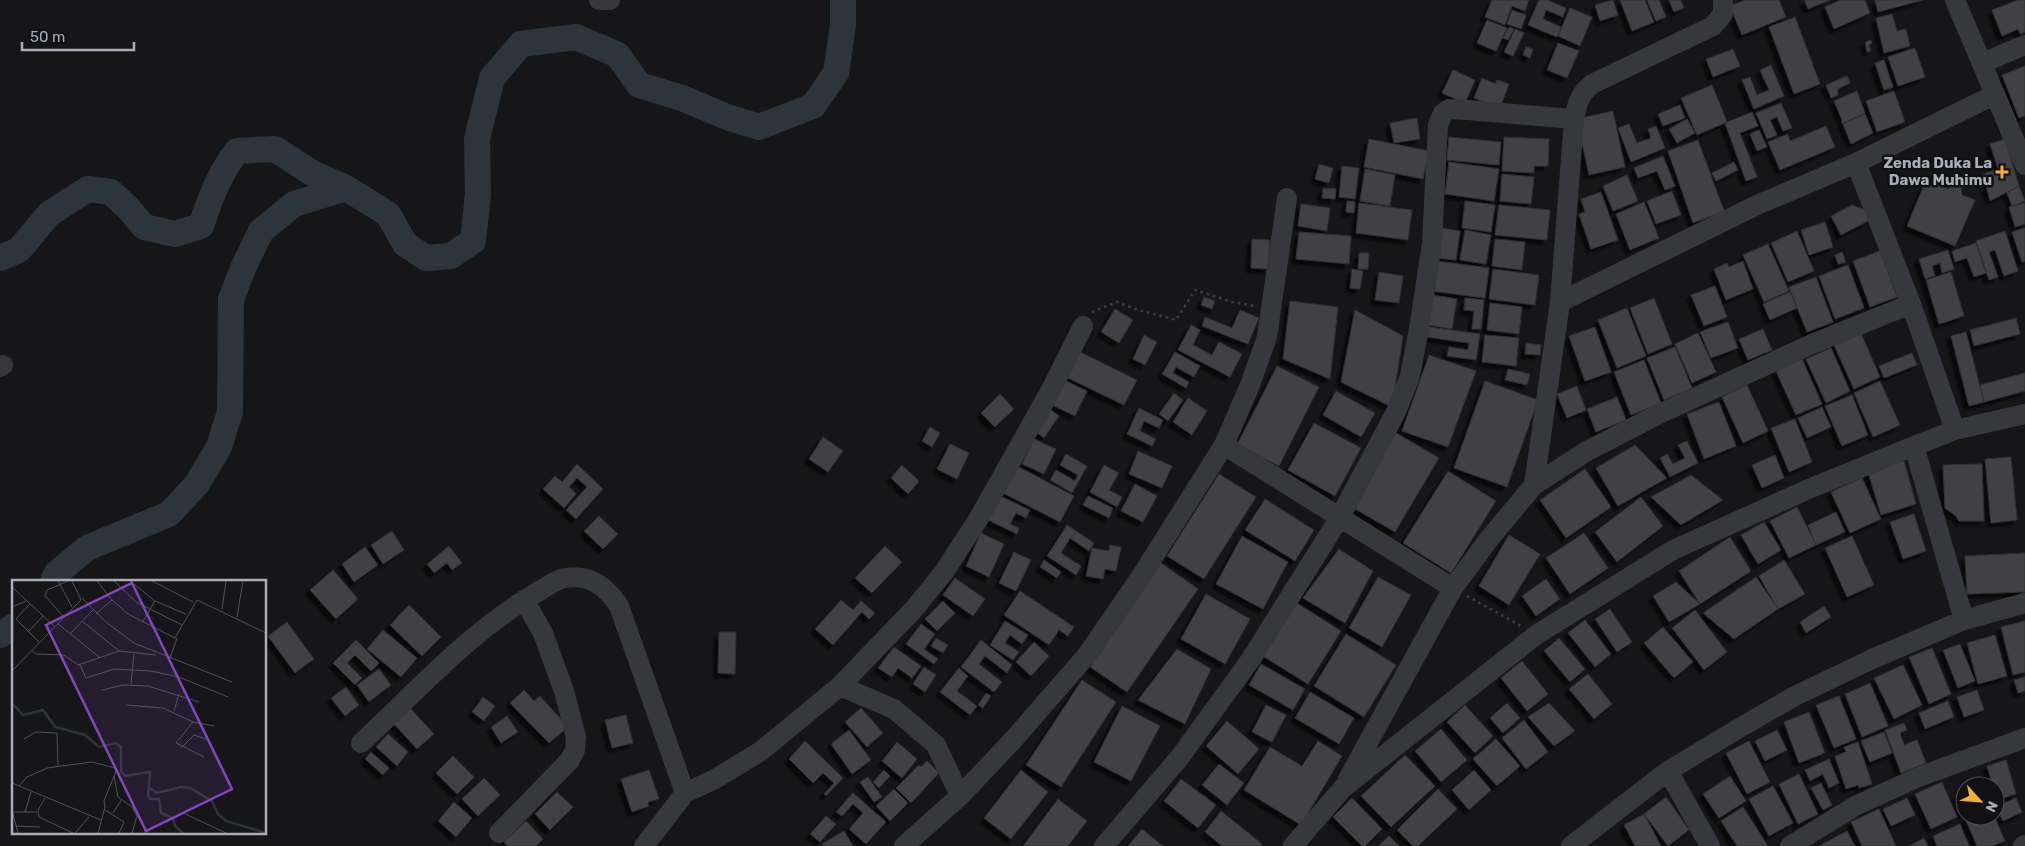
<svg xmlns="http://www.w3.org/2000/svg" width="2025" height="846" font-family="Rubik,sans-serif">
	<style>
		.lines { fill: none; stroke-linecap: round; stroke-linejoin: round }
		.river { stroke: #2c353c; stroke-width: 26 }
		.building { fill: #404145; stroke: #303034; filter: url(#shadow) }
		.path { stroke: #3d3f44; stroke-width: 2.5; stroke-dasharray: 2.5 4; stroke-linecap: butt }
		.minor { stroke: #37383d; stroke-width: 20 }
		.poi-dot { fill: #f2b134; stroke: #111113; stroke-width: 2 }
		.labels { text-anchor: middle; dominant-baseline: central; stroke-width: 5; stroke-linejoin: round; paint-order: stroke }
		.poi-label { font-size: 15px; font-weight: bold; fill: #a8adb8; stroke: #111113; text-anchor: end }
		.inset-river { fill: none; stroke: #2c353c; stroke-width: 2.5 }
		.inset-road { fill: none; stroke: #505258; stroke-width: 1 }
		.view { fill: #8446be; fill-opacity: 0.15; stroke: #8446be; stroke-width: 2.5 }
		.inset-edge { fill: none; stroke: #a8adb8; stroke-width: 2.5 }
	</style>
	<defs>
		<filter id="shadow"><feDropShadow dx="-4.5" dy="4.5" stdDeviation="1" flood-color="#0009"/></filter>
	</defs>
	<rect width="100%" height="100%" fill="#161618"/>
	<g class="lines">
		<path class="river" d="M0 258 19 250 49 214 88 189 111 192 129 209 144 227 175 234 201 226C210 199 219 174 237 151L275 149 312 173 346 188 388 214 405 244 426 258 451 256 473 241 478 194 477 139 492 78 521 44 576 37 618 55 639 85 682 98 727 117 759 127 813 106 836 73 843 25V0
			M53 581 57 573 87 548 169 514 197 484 219 447 230 412 231 299 244 266 261 231 294 204 346 188
			M0 635 14 626"/>
	</g>
	<path class="building" d="M1492 0H1529L1525 11 1512 6 1505 25 1485 17Z
		M1539 0H1547L1566 8 1563 17 1546 10 1543 19 1561 27 1557 37 1528 25Z
		M1613 0 1618 15 1600 21 1595 5Z
		M1620 0H1645L1654 22 1632 31Z
		M1647 0H1659L1666 17 1656 21Z
		M1669 0H1681L1684 8 1674 12Z
		M1745 0H1779L1786 17 1742 35 1730 6Z
		M1804 0H1830L1808 9Z
		M1841 0H1865L1870 13 1834 29 1825 7Z
		M1875 0H1923L1878 12Z
		M2018 0H2025V32L2020 34 2018 29 2002 36 1992 10Z
		M1570 8 1592 17 1580 46 1558 36Z
		M1512 10 1526 15 1521 29 1507 24Z
		M1892 14 1897 31 1906 29 1910 46 1884 53 1876 18Z
		M1795 17 1820 84 1794 94 1769 27Z
		M1487 20 1507 28 1496 51 1477 43Z
		M1509 27 1514 29 1508 40 1503 38Z
		M1515 29 1524 33 1513 56 1504 52Z
		M1871 40 1872 43 1869 45 1871 51 1867 52 1865 42Z
		M1558 43 1579 51 1567 78 1547 70Z
		M1526 47 1533 49 1530 58 1523 55Z
		M1915 48 1925 77 1898 86 1888 57Z
		M1733 49 1740 66 1713 77 1706 59Z
		M1884 60 1893 87 1884 90 1875 63Z
		M1771 65 1784 96 1754 109 1742 80 1750 77 1757 95 1769 90 1760 70Z
		M2025 66V116L2019 118 2002 75Z
		M1453 70 1475 80 1465 103 1442 93Z
		M1847 76 1850 83 1838 89V95L1831 98 1826 85Z
		M1482 78 1495 84 1497 80 1509 84 1500 108 1474 98Z
		M1712 85 1727 122 1697 135 1681 98Z
		M1857 91 1865 113 1842 124V120L1834 101Z
		M1894 91 1905 122 1877 132 1866 101Z
		M1781 103 1792 128 1783 131 1777 117 1770 120 1777 135 1767 139 1756 113Z
		M1680 105 1685 118 1663 126 1658 114Z
		M1613 111 1625 167 1589 175 1577 119Z
		M1752 112 1758 126 1740 133 1757 177 1746 181 1725 123Z
		M1865 114 1873 133 1851 144 1843 124Z
		M1417 118 1420 139 1394 143 1390 123Z
		M1687 119 1695 133 1677 143 1669 129Z
		M1629 124 1637 143 1651 138 1648 129 1656 126 1665 148 1631 162 1618 128Z
		M1826 126 1835 147 1780 170 1768 142 1788 134 1790 141Z
		M1759 130 1767 147 1757 151 1750 134Z
		M1449 137 1501 142 1499 165 1447 160Z
		M1504 137 1549 139 1548 166H1534V173L1502 171Z
		M1369 139 1429 151 1423 179 1364 167Z
		M2005 139 2019 186 1990 201 1983 174 1998 169 1990 144Z
		M1698 140 1724 211 1693 223 1668 151Z
		M1663 156 1675 186 1665 190 1657 171 1638 178 1634 168Z
		M1449 162 1499 169 1494 201 1445 194Z
		M1734 162 1738 170 1716 181 1712 173Z
		M1319 164 1333 168 1329 183 1315 179Z
		M1342 166 1359 168 1355 199 1339 197Z
		M1365 169 1395 175 1390 206 1360 201Z
		M1502 174 1534 177 1531 204 1500 201Z
		M1627 175 1638 201 1613 211 1603 186Z
		M1960 179 1962 195 1975 200 1955 246 1907 226 1926 180 1949 189 1948 181Z
		M2019 186 2025 201 2012 206 2007 193Z
		M1323 188 1336 189 1335 199 1322 198Z
		M1672 191 1681 215 1656 224 1647 201Z
		M1601 192 1618 240 1591 249 1579 214 1585 212 1581 199Z
		M1347 201 1355 202 1354 213 1346 212Z
		M1465 201 1495 205 1491 232 1462 228Z
		M1644 202 1659 238 1630 250 1616 214Z
		M1359 203 1412 210 1408 240 1356 233Z
		M2025 203V224L2015 227 2009 207Z
		M1301 204 1330 208 1327 231 1298 226Z
		M1499 205 1550 210 1547 240 1495 235Z
		M1852 205 1866 210 1868 221 1841 235 1831 216Z
		M1825 222 1833 247 1809 255 1801 230Z
		M1442 228 1460 231 1456 260 1438 258Z
		M2025 228V261L2022 262 2012 232Z
		M1465 230 1491 235 1486 264 1460 260Z
		M1797 231 1814 271 1788 282 1771 243Z
		M2005 231 2018 271 2004 276 1995 250 1989 252 1998 277 1989 280 1976 241Z
		M1299 232 1351 236 1349 264 1296 259Z
		M1252 239 1270 240 1268 269 1251 268Z
		M1495 239 1525 242 1522 270 1492 266Z
		M1976 243 1986 273 1974 277 1967 258 1955 262 1952 251Z
		M1768 244 1789 291 1764 302 1743 255Z
		M1948 250 1954 269 1942 273 1940 263 1932 266 1935 276 1925 279 1919 259Z
		M1880 251 1897 297 1870 307 1853 261Z
		M1842 252 1846 262 1838 264 1835 255Z
		M1359 253H1369L1368 269H1358Z
		M1436 261 1489 268 1485 298 1432 291Z
		M1743 261 1753 289 1726 300 1714 269 1727 263 1729 267Z
		M1848 265 1864 308 1835 319 1819 276Z
		M1352 269 1363 271 1360 289 1350 288Z
		M1493 269 1539 275 1535 305 1489 299Z
		M1379 272 1403 276 1399 303 1375 300Z
		M1951 272 1964 316 1939 324 1926 280Z
		M1816 277 1833 322 1807 332 1789 287Z
		M1715 286 1727 317 1704 326 1691 295Z
		M1790 292 1797 308 1770 320 1763 304Z
		M1432 295 1457 299 1452 329 1428 325Z
		M1204 297 1215 301 1212 309 1201 305Z
		M1465 298 1484 300 1481 329H1472L1474 311 1464 310Z
		M1654 298 1672 344 1648 354 1630 308Z
		M1290 301 1338 307 1330 379 1283 359Z
		M1490 303 1522 307 1519 334 1487 330Z
		M1627 308 1646 356 1617 368 1598 320Z
		M1115 309 1133 320 1119 343 1101 332Z
		M1240 310 1259 318 1248 344 1202 326 1205 317 1232 328Z
		M1355 310 1403 336 1392 407 1341 382Z
		M2016 318 2020 334 1974 346 1970 330Z
		M1728 322 1738 348 1711 358 1700 332Z
		M1191 325 1200 330 1193 345 1212 355 1219 342 1242 354 1230 377 1178 350Z
		M1429 327 1480 334 1476 360 1447 356 1449 347 1468 350 1469 343 1427 337Z
		M1595 327 1611 372 1585 381 1569 336Z
		M1763 329 1772 350 1748 360 1739 339Z
		M1860 331 1880 377 1854 389 1833 343Z
		M1966 332 1984 402 1969 406 1951 336Z
		M1698 333 1716 372 1692 383 1675 344Z
		M1144 335 1157 342 1145 365 1133 359Z
		M1485 335 1519 338 1516 366 1482 362Z
		M1526 343 1541 345 1540 355 1525 354Z
		M1675 347 1692 388 1664 400 1647 358Z
		M1831 348 1850 391 1826 403 1806 359Z
		M1080 352 1137 380 1124 405 1068 378Z
		M1175 352 1200 366 1194 377 1176 367 1173 373 1189 382 1186 388 1162 374Z
		M1912 353 1917 365 1884 378 1879 366Z
		M1429 355 1476 371 1448 447 1402 431Z
		M1802 359 1822 404 1796 415 1776 371Z
		M1644 360 1661 403 1631 415 1614 372Z
		M1277 366 1319 387 1279 466 1237 445Z
		M1508 369 1530 374 1527 385 1505 380Z
		M2025 373V391L1984 402 1980 385Z
		M1064 380 1087 391 1075 416 1052 405Z
		M1485 381 1538 400 1507 487 1454 468Z
		M1880 381 1900 425 1873 437 1854 393Z
		M1747 385 1768 431 1743 443 1722 397Z
		M1577 386 1586 410 1567 418 1557 394Z
		M1336 391 1375 413 1361 437 1323 415Z
		M1174 393 1183 400 1168 421 1159 414Z
		M1000 394 1014 409 995 427 981 413Z
		M1852 395 1868 435 1842 446 1825 406Z
		M1617 397 1626 420 1596 432 1587 409Z
		M1188 398 1207 411 1192 435 1173 422Z
		M1719 402 1736 446 1704 459 1687 414Z
		M1822 407 1831 427 1807 438 1798 418Z
		M1139 408 1163 420 1159 428 1144 421 1140 431 1156 439 1152 446 1127 434Z
		M1051 410 1059 416 1044 438 1036 432Z
		M1795 419 1812 462 1789 472 1771 428Z
		M1314 423 1361 448 1335 496 1288 470Z
		M930 427 940 433 932 447 922 441Z
		M1396 433 1439 458 1395 532 1352 507Z
		M823 437 843 451 828 472 809 459Z
		M1034 439 1056 449 1044 474 1022 464Z
		M1687 441 1698 463 1670 477 1660 458 1667 454 1673 464 1685 458 1678 445Z
		M950 444 969 453 957 479 937 469Z
		M1635 445 1667 478 1618 506 1596 468Z
		M1138 451 1172 466 1162 488 1129 474Z
		M1066 454 1087 466 1072 493 1050 480 1056 470 1075 481 1078 475 1060 465Z
		M1775 455 1784 478 1762 488 1752 465Z
		M2011 457 2017 520 1991 523 1985 459Z
		M1904 461 1916 504 1881 515 1868 472Z
		M577 464 603 489 576 519 566 510 587 487 577 478 569 487 576 494 564 508 543 489 555 476 562 482Z
		M1982 464 1984 521H1959L1956 516 1945 508 1943 465Z
		M902 465 919 481 908 494 891 478Z
		M1104 465 1119 473 1109 490 1122 497 1117 507 1090 492Z
		M1017 466 1074 496 1060 522 1003 493Z
		M1585 469 1611 507 1566 538 1540 500Z
		M1448 471 1496 501 1451 573 1403 543Z
		M1219 474 1256 497 1204 579 1167 556Z
		M1691 475 1723 500 1681 525 1651 497Z
		M1862 478 1881 519 1850 533 1831 492Z
		M1135 484 1157 496 1143 522 1121 511Z
		M1000 496 1030 510 1026 518 1016 513 1010 524 1019 528 1017 534 988 520Z
		M1088 496 1113 508 1109 518 1083 505Z
		M1641 497 1663 526 1617 562 1595 532Z
		M1265 499 1314 530 1295 561 1245 530Z
		M1797 507 1816 545 1789 558 1770 521Z
		M1836 512 1845 532 1816 545 1808 525Z
		M1914 514 1926 551 1903 559 1890 522Z
		M599 516 618 534 603 549 584 531Z
		M1764 522 1781 550 1758 564 1741 535Z
		M1067 525 1094 543 1089 551 1070 538 1061 553 1081 566 1076 575 1047 556Z
		M392 531 404 550 383 564 371 545Z
		M981 533 1004 544 989 577 966 566Z
		M1584 533 1608 568 1570 594 1546 558Z
		M1509 535 1540 554 1509 605 1479 586Z
		M1242 536 1288 562 1263 609 1216 584Z
		M1852 536 1874 585 1847 597 1825 548Z
		M1730 537 1751 571 1700 604 1679 571Z
		M1110 545 1121 547 1116 571 1105 569 1103 579 1086 576 1092 548 1109 551Z
		M449 546 462 563 452 570 447 563 434 573 427 564Z
		M885 546 902 562 872 593 855 578Z
		M365 547 378 565 354 582 342 564Z
		M1339 549 1373 571 1345 623 1303 598Z
		M1014 552 1031 560 1016 591 999 583Z
		M2025 553V592L1967 594 1965 556Z
		M1044 560 1061 572 1057 578 1040 567Z
		M1784 560 1805 594 1778 609 1759 576Z
		M1161 563 1198 589 1127 692 1090 667Z
		M333 570 358 599 336 619 310 590Z
		M1378 577 1411 595 1382 647 1349 628Z
		M1756 577 1778 609 1734 639 1703 613Z
		M955 578 985 599 973 616 943 595Z
		M1546 579 1560 599 1536 616 1522 596Z
		M1676 582 1700 604 1669 622 1653 596Z
		M1020 591 1074 627 1068 636 1059 630 1049 645 1004 615Z
		M1206 594 1250 619 1225 664 1181 639Z
		M841 600 853 610 861 601 875 613 869 619 862 612 833 645 815 629Z
		M943 601 955 613 937 631 925 619Z
		M1295 602 1341 631 1308 684 1261 655Z
		M409 605 441 637 422 656 390 625Z
		M1824 606 1831 617 1806 633 1800 622Z
		M1610 609 1632 642 1617 652 1595 619Z
		M1695 610 1727 652 1704 670 1672 628Z
		M1585 620 1611 654 1595 667 1568 633Z
		M1005 621 1028 635 1022 644 1010 635 1005 643 1019 652 1013 660 990 645Z
		M2025 621V672L2013 675 2001 627Z
		M287 622 314 659 295 673 268 636Z
		M921 624 935 634 924 649 938 659 934 664 906 644Z
		M1663 627 1693 662 1674 678 1644 643Z
		M383 630 417 658 401 677 367 649Z
		M719 632H736L735 674 718 673Z
		M1346 634 1396 665 1364 717 1314 686Z
		M1995 635 2007 676 1978 684 1967 643Z
		M936 638 948 645 943 653 931 646Z
		M1559 638 1585 669 1570 682 1544 651Z
		M356 640 379 663 371 671 355 655 347 663 362 678 355 685 333 663Z
		M981 640 1012 665 1007 673 985 656 979 664 1002 682 994 692 961 667Z
		M1034 642 1049 656 1031 676 1016 662Z
		M1960 644 1975 681 1958 688 1943 650Z
		M894 647 921 666 912 678 898 668 892 677 878 668Z
		M1932 648 1951 694 1929 704 1909 657Z
		M1177 649 1211 669 1185 724 1138 700Z
		M1522 661 1548 694 1527 711 1501 678Z
		M1261 664 1305 689 1293 710 1249 685Z
		M1903 665 1922 705 1894 719 1874 678Z
		M924 667 936 675 925 692 913 684Z
		M959 668 968 676 957 691 977 706 970 715 940 692Z
		M379 669 391 685 369 702 357 685Z
		M1588 674 1612 704 1594 719 1569 689Z
		M2025 677V691L2018 693 2014 680Z
		M1082 680 1116 702 1061 787 1026 765Z
		M1870 683 1888 726 1862 737 1845 694Z
		M346 687 359 705 345 716 331 698Z
		M524 690 534 701 540 696 568 727 549 743 510 703Z
		M1977 690 1984 710 1964 717 1957 697Z
		M1310 692 1354 718 1339 744 1295 718Z
		M986 693 991 696 983 708 978 705Z
		M1839 696 1856 739 1834 748 1816 705Z
		M483 697 495 706 484 721 472 712Z
		M1948 701 1954 717 1925 729 1919 713Z
		M1507 703 1520 718 1503 733 1490 718Z
		M1549 703 1575 731 1554 746 1528 717Z
		M1266 705 1286 715 1272 742 1252 732Z
		M1465 705 1493 736 1475 753 1447 722Z
		M1122 706 1160 726 1131 781 1094 762Z
		M861 708 883 733 867 747 845 722Z
		M411 709 434 734 417 749 394 724Z
		M1809 712 1825 753 1799 763 1784 722Z
		M626 715 633 743 612 748 605 720Z
		M507 716 518 732 501 743 491 727Z
		M1524 720 1548 752 1526 769 1502 738Z
		M1227 721 1259 749 1238 774 1206 746Z
		M1904 723 1907 730 1900 733 1904 745 1917 740 1926 763 1901 773 1885 730Z
		M1441 729 1467 760 1441 782 1415 751Z
		M849 730 871 760 852 774 831 744Z
		M1777 730 1787 750 1765 761 1755 741Z
		M1884 732 1892 753 1870 762 1861 741Z
		M388 734 408 752 397 766 376 747Z
		M1496 739 1520 766 1497 786 1473 759Z
		M805 741 843 778 826 796 824 794 834 783 823 773 813 783 789 759Z
		M1318 741 1342 756 1301 825 1244 790 1270 747 1302 766Z
		M1749 741 1770 782 1747 794 1726 753Z
		M897 742 917 759 902 778 882 761Z
		M1858 742 1872 784 1859 788 1858 785 1846 789 1835 756 1846 752 1844 747Z
		M371 752 389 768 383 775 365 759Z
		M1405 755 1435 786 1391 827 1361 796Z
		M453 756 474 777 457 794 436 773Z
		M1829 759 1839 783 1829 788 1823 774 1810 781 1805 770Z
		M2006 760 2016 794 1997 800 1995 786H1993L1987 766Z
		M927 761 939 773 911 803 896 788 919 765 921 767Z
		M1219 764 1244 783 1227 805 1202 785Z
		M649 770 659 799 648 802 649 806 632 812 621 779Z
		M884 770 890 776 879 788 873 782Z
		M1021 770 1048 792 1011 839 984 818Z
		M1474 770 1491 790 1469 810 1452 790Z
		M1799 774 1818 814 1798 824 1779 784Z
		M1730 776 1746 801 1719 818 1703 794Z
		M868 777 882 797 874 802 860 782Z
		M484 778 500 795 478 816 462 799Z
		M1181 779 1216 805 1198 828 1164 801Z
		M1942 782 1957 817 1931 829 1915 794Z
		M1821 783 1832 805 1823 810 1811 788Z
		M1773 786 1793 823 1769 836 1749 799Z
		M894 789 908 803 890 821 876 806Z
		M1438 789 1457 809 1418 846H1413L1397 830Z
		M1965 791V814L1964 815 1956 795Z
		M557 792 573 807 550 830 535 814Z
		M853 793 886 822 866 844 849 829 863 813 853 804 842 816 836 812Z
		M1666 797 1689 830 1668 846 1644 814Z
		M1352 798 1382 829 1365 846H1362L1333 817Z
		M1907 798 1915 815 1891 826 1883 809Z
		M2016 798 2022 812 2003 821 1996 807Z
		M1058 799 1087 821 1068 846H1023Z
		M454 802 472 818 456 837 438 821Z
		M1743 807 1768 846H1737L1721 821Z
		M1879 809 1896 846H1862L1851 822Z
		M1221 811 1262 844 1261 846H1222L1205 832Z
		M1644 814 1661 846H1635L1624 825Z
		M826 816 836 824 820 842 810 834Z
		M1970 816H1994L2005 841 1992 846H1977L1965 818Z
		M526 821 543 839 536 846H507L504 842Z
		M1960 824 1969 846H1937L1933 836Z
		M1142 829 1163 846H1128Z
		M844 831 853 846H823L822 844Z
		M1847 831 1855 846H1819Z
		M1389 836 1399 846H1378Z
		M1924 838 1928 846H1909Z"/>
	<g class="lines">
		<path class="path" d="M1092 312 1117 302 1135 309 1176 320 1195 290 1232 302 1255 306
			M1467 596 1521 626"/>
		<path class="minor" d="M599 0H610
			M1955 0 2025 165
			M1982 63 2025 45
			M1856 163 1911 304 1955 430
			M1560 302 1757 205 1856 163 1994 95
			M0 367 3 365
			M1224 445 1453 588
			M1914 446 1964 620
			M1534 485 1560 302 1574 119C1577 103 1580 94 1592 84L1713 26 1723 14V0
			M840 686 894 709 936 745 960 796
			M361 743C418 690 472 629 541 590 548 586 557 579 565 578 590 574 606 586 619 606L685 793
			M1668 771 1710 846
			M1348 779 1453 588 1489 539 1534 485 1587 451 1659 414 1812 344 1911 304
			M499 833 570 760 575 750 576 737 564 691 543 633 524 600
			M644 846 685 793 715 779 761 751 840 686 914 609 944 572 979 518 1052 388 1083 326
			M904 846 960 796 1014 739 1087 655 1140 578 1224 445 1250 385 1267 337 1287 198
			M1104 846 1180 757 1251 659 1340 517 1397 410 1410 376 1420 323 1432 243 1438 125 1443 113 1449 109 1468 110 1574 119
			M1293 846 1343 788 1536 635 1673 550 1811 488 1914 446 1955 430 2025 414
			M1571 846 1668 771 1736 730 1793 697 1872 659 1964 620 2025 603
			M1790 846 1857 805 1921 776 2025 738
			M2023 846 2025 845"/>
	</g>
	<path class="poi-dot" d="M1999.5 164.5h5v5h5v5h-5v5h-5v-5h-5v-5h5z"/>
	<g class="labels">
		<g class="poi-label">
			<text x="1992" y="163">Zenda Duka La<tspan x="1992" dy="17">Dawa Muhimu</tspan></text>
		</g>
	</g>
	<g transform="translate(12 580)">
		<rect width="254" height="254" fill="#161618"/>
		<path class="inset-river" d="M0 123 11 135 31 130 43 147 73 155 87 167 104 163 109 167V191L113 196 138 192 136 216 138 219H147L149 233 161 238 163 246 171 253M136 207 145 213 169 207 178 208 200 221 206 234 214 241 254 253"/>
		<path class="inset-road" d="M46 1 60 27M85 1 100 20 116 34 163 58 185 20 254 53M102 1 124 22 170 45M118 1 143 21 174 34M140 1 181 22M0 7 42 46M70 18 94 42 122 63 220 102M18 24 4 39 28 63M0 27 14 21M210 29 214 1M84 34 100 20M51 36 33 16 35 10 56 1M225 37 231 1M70 41 107 71 144 75M45 43 87 77M130 43 143 21M16 52 31 36M58 54 81 30M20 71 24 74 52 75 66 85 107 71M158 78 165 58M68 85 74 98 102 89 139 91 167 97 216 117M0 91 69 20 60 1M119 104 122 74M90 110 111 105 136 106 187 122M114 125 151 128 181 142 202 146M162 131 167 114M181 142 164 163 192 177M12 159 24 152 45 153 46 187M169 168 182 155 194 159M102 196 106 217 120 227 125 236 120 253M0 203 89 240M7 206 15 197 35 188 80 182 103 188 104 191 92 221 93 227 86 253M33 218 26 230 27 237 61 253M0 230 6 253M93 230 112 242 107 253M2 232H25M13 232 19 212M101 233 110 219M171 233 214 253M4 246 28 247M63 253 77 237"/>
		<path class="view" d="M120 3 220 209 134 251 34 45Z"/>
		<rect width="254" height="254" class="inset-edge"/>
	</g>
	<g transform="translate(1980 801) rotate(116)"><circle r="24" fill="#111113" stroke="#4d4f55"/>
	<path d="M0-4L9 19L0 12L-9 19Z" fill="#f2b134"/>
	<text y="-8" font-size="14" font-weight="bold" text-anchor="middle" fill="#a8adb8">N</text>
	</g>
	<path d="M22 42v8h112v-8" fill="none" stroke="#a8adb8" stroke-width="2.5"/>
	<text x="30" y="42" font-size="15" fill="#a8adb8" stroke="#111113" stroke-width="4" paint-order="stroke">50 m</text>
</svg>
